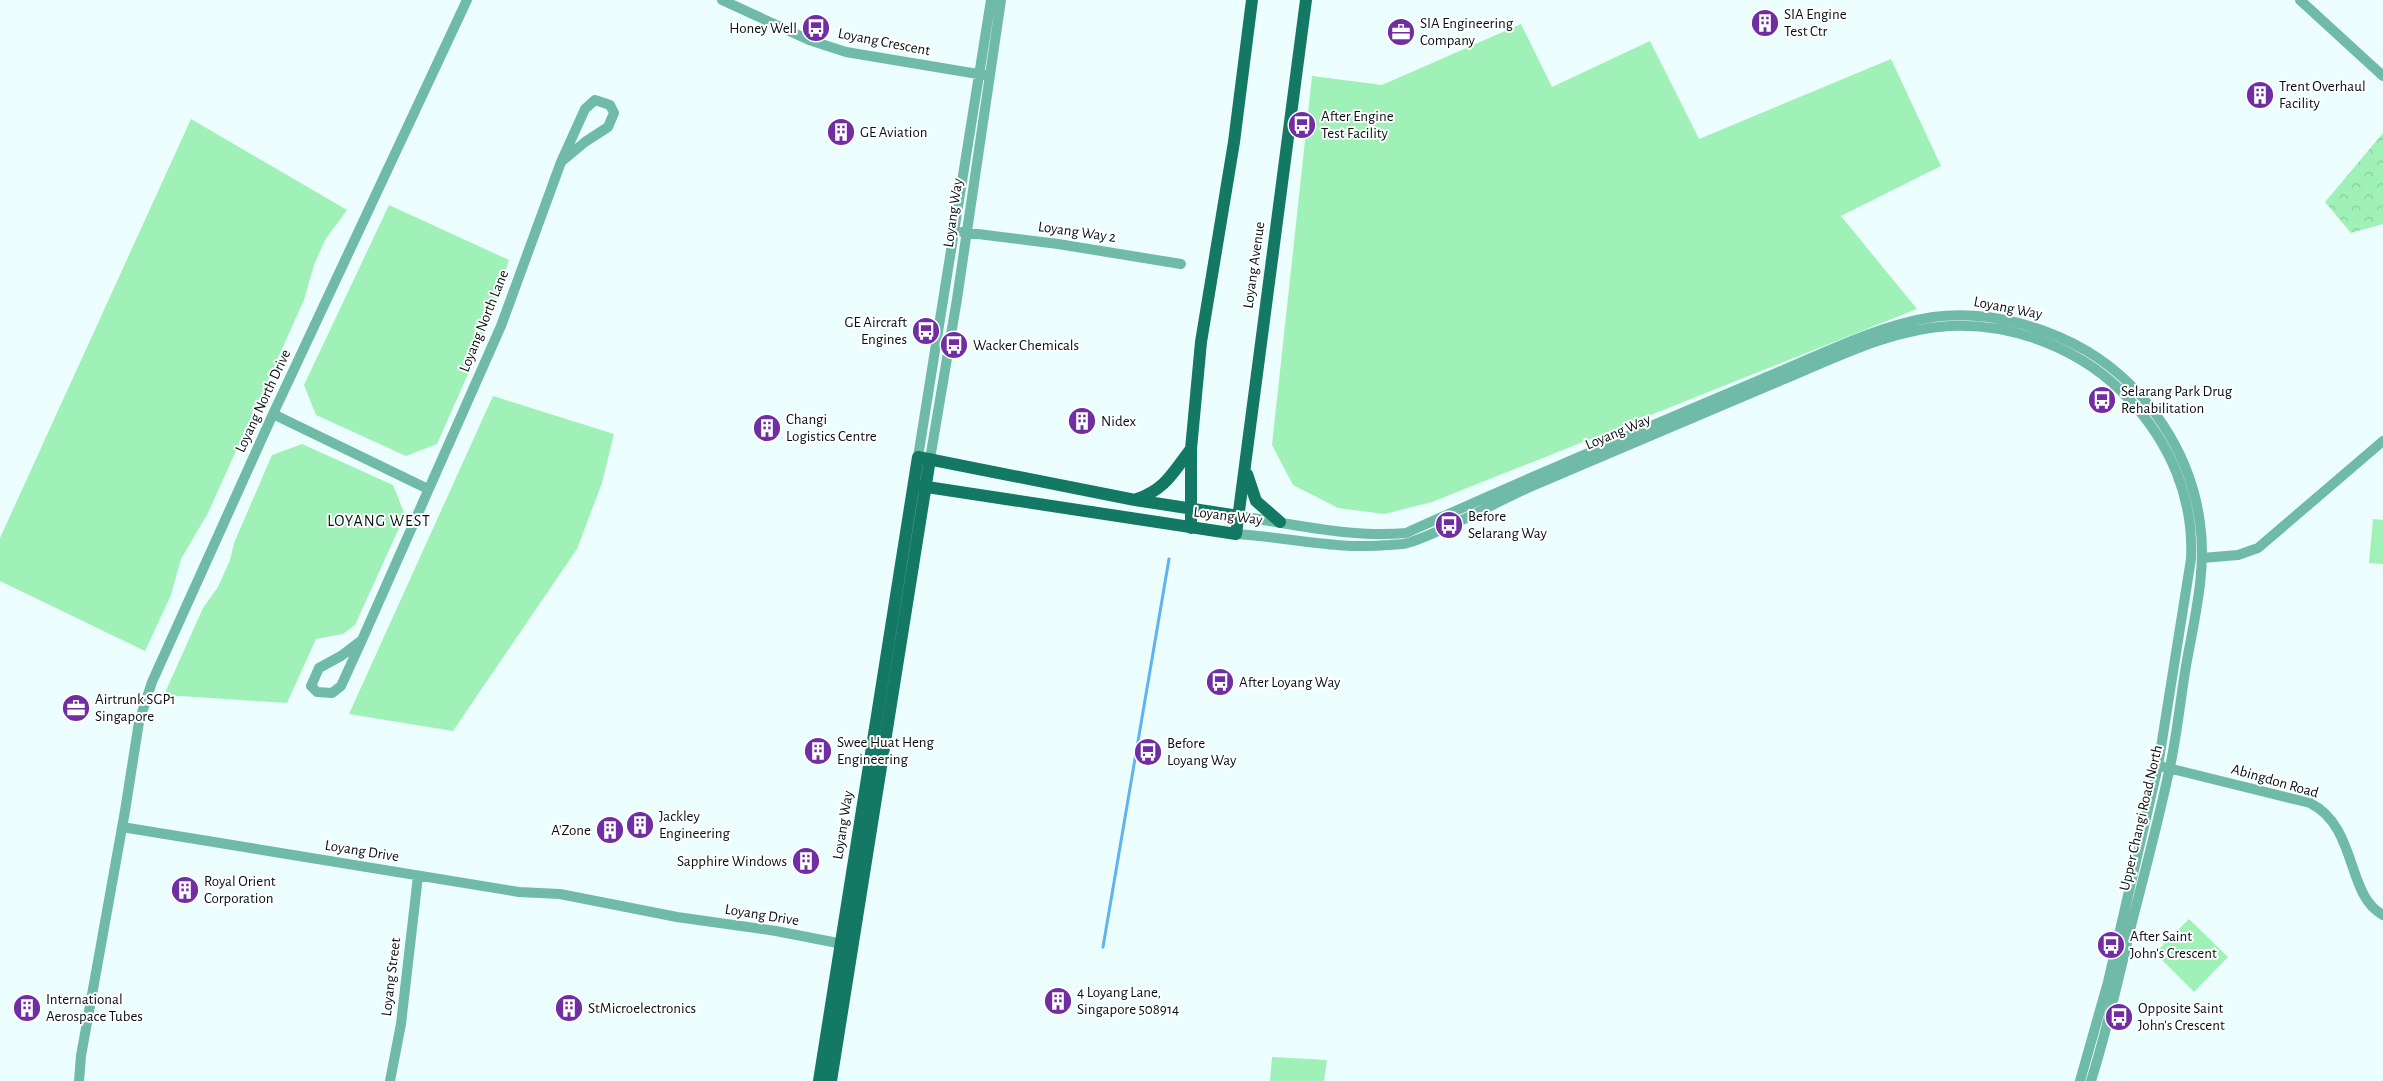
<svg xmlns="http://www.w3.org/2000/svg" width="2383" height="1081" font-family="'Alegreya Sans',sans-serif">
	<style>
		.grass { fill: #a0f1b8 }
		.forest { fill: url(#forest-crowns) }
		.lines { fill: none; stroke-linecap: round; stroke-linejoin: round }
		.stream { stroke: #5db4f0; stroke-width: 3 }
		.minor { stroke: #6fbba7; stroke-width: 10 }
		.major { stroke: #137864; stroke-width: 12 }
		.labels { text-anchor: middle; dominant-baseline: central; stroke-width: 4; stroke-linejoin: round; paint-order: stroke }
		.poi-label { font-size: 15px; fill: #071111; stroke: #fff; text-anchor: start }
		.street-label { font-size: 15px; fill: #071111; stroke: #fff }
		.neighbourhood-label { font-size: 16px; letter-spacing: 1px; fill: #071111; stroke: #fff }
	</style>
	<defs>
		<pattern id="forest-crowns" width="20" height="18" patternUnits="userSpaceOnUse" patternTransform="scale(1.25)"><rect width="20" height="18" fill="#a0f1b8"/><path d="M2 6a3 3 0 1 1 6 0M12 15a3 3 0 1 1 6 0" fill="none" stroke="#88ce9d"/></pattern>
	</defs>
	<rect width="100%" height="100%" fill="#edfefe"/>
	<path class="grass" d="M1521 24 1552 87 1650 41 1699 139 1891 59 1941 166 1841 216 1917 309 1432 502 1384 514 1338 508 1293 485 1272 445 1312 76 1382 85Z
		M191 119 347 210 325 240 314 265 304 300 208 513 181 559 171 595 145 651 0 581V538Z
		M389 205 509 260 483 340 437 444 406 456 316 415 304 385Z
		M493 396 614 434 602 483 577 549 453 731 349 714Z
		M302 444 393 485 405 515 355 625 343 634 316 639 287 703 164 695 203 608 218 587 230 560 234 543 272 455Z
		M2373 519 2383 520V564L2369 563Z
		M2189 919 2228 957 2194 992 2155 953Z
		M1272 1057 1327 1060 1324 1081H1270Z"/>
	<path class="forest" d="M2383 133V224L2351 233 2325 202Z"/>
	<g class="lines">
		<path class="stream" d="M1103 947 1169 559"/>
		<path class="minor" d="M722 0 809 40 846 52 984 75
			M2300 0 2383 76
			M962 232 1058 244 1181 264
			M273 414 428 489
			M918 457 991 0
			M930 459 957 299 1001 0
			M1239 516C1293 524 1351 538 1406 533 1524 480 1643 429 1762 379 1817 357 1874 326 1933 317 1986 310 2042 325 2087 351 2147 387 2191 453 2200 523 2207 570 2194 620 2186 666 2180 701 2177 737 2169 771 2158 823 2144 875 2131 926 2119 978 2107 1030 2091 1081
			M1236 534C1287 537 1337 550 1389 545 1396 544 1404 545 1411 542 1451 528 1492 504 1530 487 1614 451 1698 416 1782 380 1835 358 1891 329 1950 326 2016 323 2084 350 2129 399 2170 443 2194 498 2191 559L2158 766 2108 982 2080 1081
			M2202 558 2238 555 2258 548 2383 441
			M362 640 341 656 319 668 311 686 317 692 332 693 341 686 362 640 501 326 561 162 585 109 595 100 610 105 614 113 608 127 585 142 561 162
			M2164 767 2310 803C2358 827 2346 896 2383 915
			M122 827 519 892 560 894 677 917 776 931 848 945
			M79 1081 81 1056 125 811 139 722 152 682 273 414 467 0
			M390 1081 401 1024 418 876"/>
		<path class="major" d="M1247 474 1256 501 1280 522
			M914 485 1236 534 1306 0
			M1137 499C1166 489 1173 472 1191 449
			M1191 528V449L1201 342 1234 142 1252 0
			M819 1081 918 457 1135 500 1239 516
			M831 1081 930 459"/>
	</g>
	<defs>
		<symbol id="building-disc" viewBox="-11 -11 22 22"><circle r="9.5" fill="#712da2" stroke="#fff"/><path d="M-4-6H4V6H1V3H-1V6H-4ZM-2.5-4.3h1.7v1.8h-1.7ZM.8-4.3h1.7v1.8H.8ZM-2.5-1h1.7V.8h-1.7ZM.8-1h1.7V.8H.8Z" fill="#fff"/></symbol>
		<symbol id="bus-disc" viewBox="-11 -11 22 22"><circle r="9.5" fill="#712da2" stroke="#fff"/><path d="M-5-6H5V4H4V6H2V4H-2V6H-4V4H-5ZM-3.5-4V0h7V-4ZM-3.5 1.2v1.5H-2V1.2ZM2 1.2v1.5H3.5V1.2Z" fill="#fff"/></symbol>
		<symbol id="office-disc" viewBox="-11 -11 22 22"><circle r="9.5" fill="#712da2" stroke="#fff"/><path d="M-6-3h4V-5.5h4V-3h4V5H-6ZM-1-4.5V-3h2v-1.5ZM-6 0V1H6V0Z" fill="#fff"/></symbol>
	</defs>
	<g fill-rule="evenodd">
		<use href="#building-disc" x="1749" y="7" width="32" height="32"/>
		<use href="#bus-disc" x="800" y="12" width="32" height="32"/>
		<use href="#office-disc" x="1385" y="16" width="32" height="32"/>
		<use href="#building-disc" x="2244" y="79" width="32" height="32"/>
		<use href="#bus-disc" x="1286" y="109" width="32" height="32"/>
		<use href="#building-disc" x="825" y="116" width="32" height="32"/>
		<use href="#bus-disc" x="910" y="315" width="32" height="32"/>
		<use href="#bus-disc" x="938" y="329" width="32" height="32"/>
		<use href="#bus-disc" x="2086" y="384" width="32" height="32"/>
		<use href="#building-disc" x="1066" y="405" width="32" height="32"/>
		<use href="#building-disc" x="751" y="412" width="32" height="32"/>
		<use href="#bus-disc" x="1433" y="509" width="32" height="32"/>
		<use href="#bus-disc" x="1204" y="666" width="32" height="32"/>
		<use href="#office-disc" x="60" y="692" width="32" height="32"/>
		<use href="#building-disc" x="802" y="735" width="32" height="32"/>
		<use href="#bus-disc" x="1132" y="736" width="32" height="32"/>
		<use href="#building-disc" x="624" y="809" width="32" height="32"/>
		<use href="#building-disc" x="594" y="814" width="32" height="32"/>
		<use href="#building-disc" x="790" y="845" width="32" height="32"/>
		<use href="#building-disc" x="169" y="874" width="32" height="32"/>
		<use href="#bus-disc" x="2095" y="929" width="32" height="32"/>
		<use href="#building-disc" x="1042" y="985" width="32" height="32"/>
		<use href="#building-disc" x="11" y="992" width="32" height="32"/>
		<use href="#building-disc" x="553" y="992" width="32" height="32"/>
		<use href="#bus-disc" x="2103" y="1001" width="32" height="32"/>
	</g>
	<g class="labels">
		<g class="poi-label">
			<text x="1784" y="14">SIA Engine<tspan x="1784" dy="17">Test Ctr</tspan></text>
			<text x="1420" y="23">SIA Engineering<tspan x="1420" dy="17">Company</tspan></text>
			<text x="797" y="28" text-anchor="end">Honey Well</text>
			<text x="2279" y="86">Trent Overhaul<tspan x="2279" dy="17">Facility</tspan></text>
			<text x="1321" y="116">After Engine<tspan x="1321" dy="17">Test Facility</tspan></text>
			<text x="860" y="132">GE Aviation</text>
			<text x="907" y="322" text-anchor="end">GE Aircraft<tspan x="907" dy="17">Engines</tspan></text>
			<text x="973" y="345">Wacker Chemicals</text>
			<text x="2121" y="391">Selarang Park Drug<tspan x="2121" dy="17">Rehabilitation</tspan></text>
			<text x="786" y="419">Changi<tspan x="786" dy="17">Logistics Centre</tspan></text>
			<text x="1101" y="421">Nidex</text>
			<text x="1468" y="516">Before<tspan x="1468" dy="17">Selarang Way</tspan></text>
			<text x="1239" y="682">After Loyang Way</text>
			<text x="95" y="699">Airtrunk SGP1<tspan x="95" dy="17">Singapore</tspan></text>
			<text x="837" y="742">Swee Huat Heng<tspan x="837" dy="17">Engineering</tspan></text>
			<text x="1167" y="743">Before<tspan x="1167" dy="17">Loyang Way</tspan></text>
			<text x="659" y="816">Jackley<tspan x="659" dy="17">Engineering</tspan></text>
			<text x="591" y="830" text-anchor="end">A'Zone</text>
			<text x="787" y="861" text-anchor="end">Sapphire Windows</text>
			<text x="204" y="881">Royal Orient<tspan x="204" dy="17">Corporation</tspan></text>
			<text x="2130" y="936">After Saint<tspan x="2130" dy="17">John's Crescent</tspan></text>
			<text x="1077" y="992">4 Loyang Lane,<tspan x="1077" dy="17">Singapore 508914</tspan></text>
			<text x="46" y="999">International<tspan x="46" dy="17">Aerospace Tubes</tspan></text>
			<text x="588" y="1008">StMicroelectronics</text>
			<text x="2138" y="1008">Opposite Saint<tspan x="2138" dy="17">John's Crescent</tspan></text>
		</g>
		<g class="street-label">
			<text transform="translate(884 42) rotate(11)">Loyang Crescent</text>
			<text transform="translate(953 213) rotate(-82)">Loyang Way</text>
			<text transform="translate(1077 232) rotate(8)">Loyang Way 2</text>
			<text transform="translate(1254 265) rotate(-82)">Loyang Avenue</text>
			<text transform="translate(2008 308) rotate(11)">Loyang Way</text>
			<text transform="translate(484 321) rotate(-68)">Loyang North Lane</text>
			<text transform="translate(263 401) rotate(-65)">Loyang North Drive</text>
			<text transform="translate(1618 432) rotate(-23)">Loyang Way</text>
			<text transform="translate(1228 516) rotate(7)">Loyang Way</text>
			<text transform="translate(2275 781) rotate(16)">Abingdon Road</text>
			<text transform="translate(2141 818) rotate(-77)">Upper Changi Road North</text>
			<text transform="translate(843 825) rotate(-81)">Loyang Way</text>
			<text transform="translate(362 851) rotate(9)">Loyang Drive</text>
			<text transform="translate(762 915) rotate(9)">Loyang Drive</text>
			<text transform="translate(391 977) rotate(-83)">Loyang Street</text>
		</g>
		<g class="neighbourhood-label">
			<text x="379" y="521">LOYANG WEST</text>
		</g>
	</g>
</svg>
